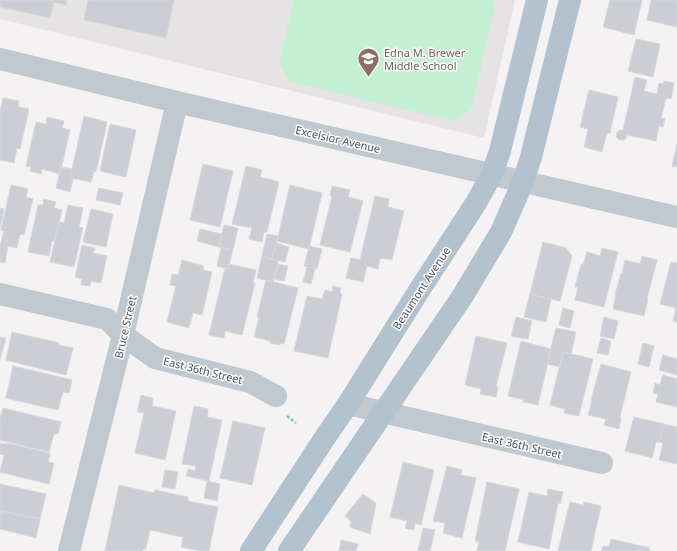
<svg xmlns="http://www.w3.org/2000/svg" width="677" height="551" font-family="'Noto Sans',sans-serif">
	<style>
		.education { fill: #e5e3e4 }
		.green { fill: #c3efd3 }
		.building { fill: #ccced4; stroke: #d6d8dd }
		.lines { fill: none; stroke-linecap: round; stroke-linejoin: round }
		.path { stroke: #7ccca2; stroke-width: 2.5; stroke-dasharray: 3 2; stroke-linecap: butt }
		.minor { stroke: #c0c9d0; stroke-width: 22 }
		.major { stroke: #b3c2cf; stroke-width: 22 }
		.labels { text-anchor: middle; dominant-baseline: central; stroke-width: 3; stroke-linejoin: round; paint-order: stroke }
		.education-label { font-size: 11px; fill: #785e54; stroke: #fff; text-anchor: start }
		.street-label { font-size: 11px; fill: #4a555f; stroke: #fff }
	</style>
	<rect width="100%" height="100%" fill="#f4f2f2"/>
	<path class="education" d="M0 0H515L484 138 0 19Z"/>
	<path class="green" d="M294 0H496L471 110 453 121 290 82 279 64Z"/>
	<path class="building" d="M0 0H67L66 5 54 2 50 18 0 7Z
		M88 0H174L166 38 84 20Z
		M610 0H642L634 35 603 27Z
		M651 0H677V27L647 20Z
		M636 39 660 44 653 77 628 71Z
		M635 77 647 80 644 91 657 94 659 83 663 84 664 81 674 83 671 99 666 98 661 118 665 119 663 127 659 126 656 141 627 135 626 138 624 140H619L616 137 617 132 620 130H623Z
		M589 90 618 97 610 133H607L602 152 584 147 588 129 580 127Z
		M3 98 19 101 18 107 29 109 20 149 17 148 14 163 0 160V111Z
		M84 116 107 122 96 172 94 171 91 182 70 178Z
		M47 117 64 121 62 128 70 130 60 174 42 169 41 174 30 171 31 167 26 166 36 122 46 124Z
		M110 124 136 130 126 177 100 171Z
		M677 144V167L672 166Z
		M203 164 233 171 220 227 190 220Z
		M246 166 262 170 260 177 279 182 267 232H264L262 242 249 239 252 228 232 224Z
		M61 167 72 169 70 178 73 179 70 192 56 188Z
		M11 185 28 189 26 197 33 199 24 235 20 234 17 248 8 246 5 263 0 262V246L4 231 1 230Z
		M290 185 322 193 309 249 277 241Z
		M332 186 350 190 348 197 363 201 350 252 320 245 332 196 330 195Z
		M99 188 123 193 120 205 96 200Z
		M375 196 389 199 388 207 404 211 392 260 380 258 378 269 367 266 363 282 346 278 351 258 360 260Z
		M44 199 56 202 54 208 62 210 55 241H52L49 256 28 252 38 205H43Z
		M68 205 83 208 79 227 83 228 74 267 50 262 59 222 64 223Z
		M0 208 4 209 0 228Z
		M91 209 113 214 106 247 83 242Z
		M224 225 238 228 233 250 219 247Z
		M200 229 222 234 219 247 197 241Z
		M267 234 278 236 272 259 262 256Z
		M543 242 566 248 572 256 560 301 530 294Z
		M276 243 289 247 285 262 272 259Z
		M82 245 95 248 93 253 107 256 101 283 91 281 90 286 81 285 82 279 75 277Z
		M309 246 322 249 317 269 304 266Z
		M221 248 233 250 228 269 217 266Z
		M602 248 618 252 604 307 575 300 578 287H575L581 264 583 265 587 252 600 256Z
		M262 256 278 261 273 282 257 278Z
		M642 256 657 260 647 298 648 299 644 316 613 309 616 295H615L621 273 622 274 625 260 640 264Z
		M182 260 204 266 203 270 212 272 202 315 193 313 189 328 167 322 176 286 170 285 172 274 178 275Z
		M671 262 677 263V322L673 321 676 308 660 304Z
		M229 264 256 270 253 283H255L242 335 225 331 224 338 209 335 225 268 228 269Z
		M278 264 288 266 284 281 274 279Z
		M307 267 315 268 311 284 303 282Z
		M266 280 298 288 284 344 280 343V345L270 343V341L254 337 259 318 257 317Z
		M333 286 341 288 340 293 342 294 328 358 294 351 307 296 322 299 325 290 332 292Z
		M530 294 551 299 546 322 524 317Z
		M563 308 574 311 570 328 559 325Z
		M516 317 532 321 528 339 511 336Z
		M604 317 618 321 614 339 600 336Z
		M556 328 576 332 571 354 563 352 560 367 547 364Z
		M12 332 59 343V345L73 348 66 375 6 360Z
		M476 336 507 343 496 386 498 387 496 397 480 394 481 389 465 385Z
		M0 337 6 338 0 360Z
		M601 338 611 341 608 355 597 353Z
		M521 341 551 349 538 405 523 402 524 400 508 396Z
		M643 343 654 346 649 367 638 364Z
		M563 352 593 359 579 416 564 413 565 409 550 405Z
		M663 355 677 359V375L659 370Z
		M601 364 631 372 620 417 621 418 619 429 604 425 606 419 588 415 592 401 591 400Z
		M13 366 72 380 69 393 63 392 58 410 6 398Z
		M663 375 677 379V407L656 402 658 394 653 393 655 383 660 385Z
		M141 395 153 398 152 406 176 411 165 460 135 453 144 413 137 412Z
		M194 406 208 409 207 417 222 420 209 481 186 476 188 469 195 471 196 466 182 464Z
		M3 408 61 422 58 434H54L49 452 0 440V418Z
		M634 417 664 424 659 442H656L652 458 625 451Z
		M233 421 265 428 252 485 220 478Z
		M664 424 677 427V464L659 460 663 443 659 442Z
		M0 443 7 444V443L50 453 48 462 54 463 49 484 0 472 4 455 0 454Z
		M403 462 434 470 421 525 415 523 414 530 405 528 407 521 390 517Z
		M447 466 462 470 461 475 476 478 462 538 443 533 445 523 433 521Z
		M165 470 178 472 175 489 162 487Z
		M207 481 220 484 217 501 204 498Z
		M487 482 519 489 505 551H477L479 542 475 541Z
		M0 484 46 494 40 519 2 511V513H0Z
		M119 485 154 493 155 490 188 497V501L218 507 209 551H201L181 547 183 537 150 530 146 549H143L142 551H105Z
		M548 489 563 492 560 504 558 503 549 549 518 542 529 492 547 496Z
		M363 494 376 503 370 534 350 527 351 521 345 516Z
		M570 502 583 505 584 502 601 506 591 551H558Z
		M2 511 40 519 36 538 0 529V513H2Z
		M423 528 435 530 430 551H418Z
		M611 539 650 548 649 551H601L603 546 609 547Z
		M341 540 358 544 356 551H339Z"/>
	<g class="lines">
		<path class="path" d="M287 416 296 423"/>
		<path class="minor" d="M0 59 177 102 677 217
			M0 294 107 319 123 335 155 358 250 382 276 396
			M348 404 602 463
			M69 551 123 335 177 102"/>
		<path class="major" d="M251 551 324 439 348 404 420 289 476 203 492 174 500 151 537 0
			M289 551 462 297 501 232 523 182 531 157 570 0"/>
	</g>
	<defs>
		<symbol id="school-pin" viewBox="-11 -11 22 30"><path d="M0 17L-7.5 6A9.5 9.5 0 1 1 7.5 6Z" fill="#8d6e63" stroke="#fff"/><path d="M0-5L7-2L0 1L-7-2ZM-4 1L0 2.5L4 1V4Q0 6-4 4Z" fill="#fff"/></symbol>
	</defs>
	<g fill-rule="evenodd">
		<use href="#school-pin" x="356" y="46" width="25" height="34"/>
	</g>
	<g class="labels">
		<g class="education-label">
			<text x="384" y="52">Edna M. Brewer<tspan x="384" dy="13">Middle School</tspan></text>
		</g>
		<g class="street-label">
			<text transform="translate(338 139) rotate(13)">Excelsior Avenue</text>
			<text transform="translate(421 288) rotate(-57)">Beaumont Avenue</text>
			<text transform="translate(125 327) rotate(-77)">Bruce Street</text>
			<text transform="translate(203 370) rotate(14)">East 36th Street</text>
			<text transform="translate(522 445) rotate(13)">East 36th Street</text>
		</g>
	</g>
</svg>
